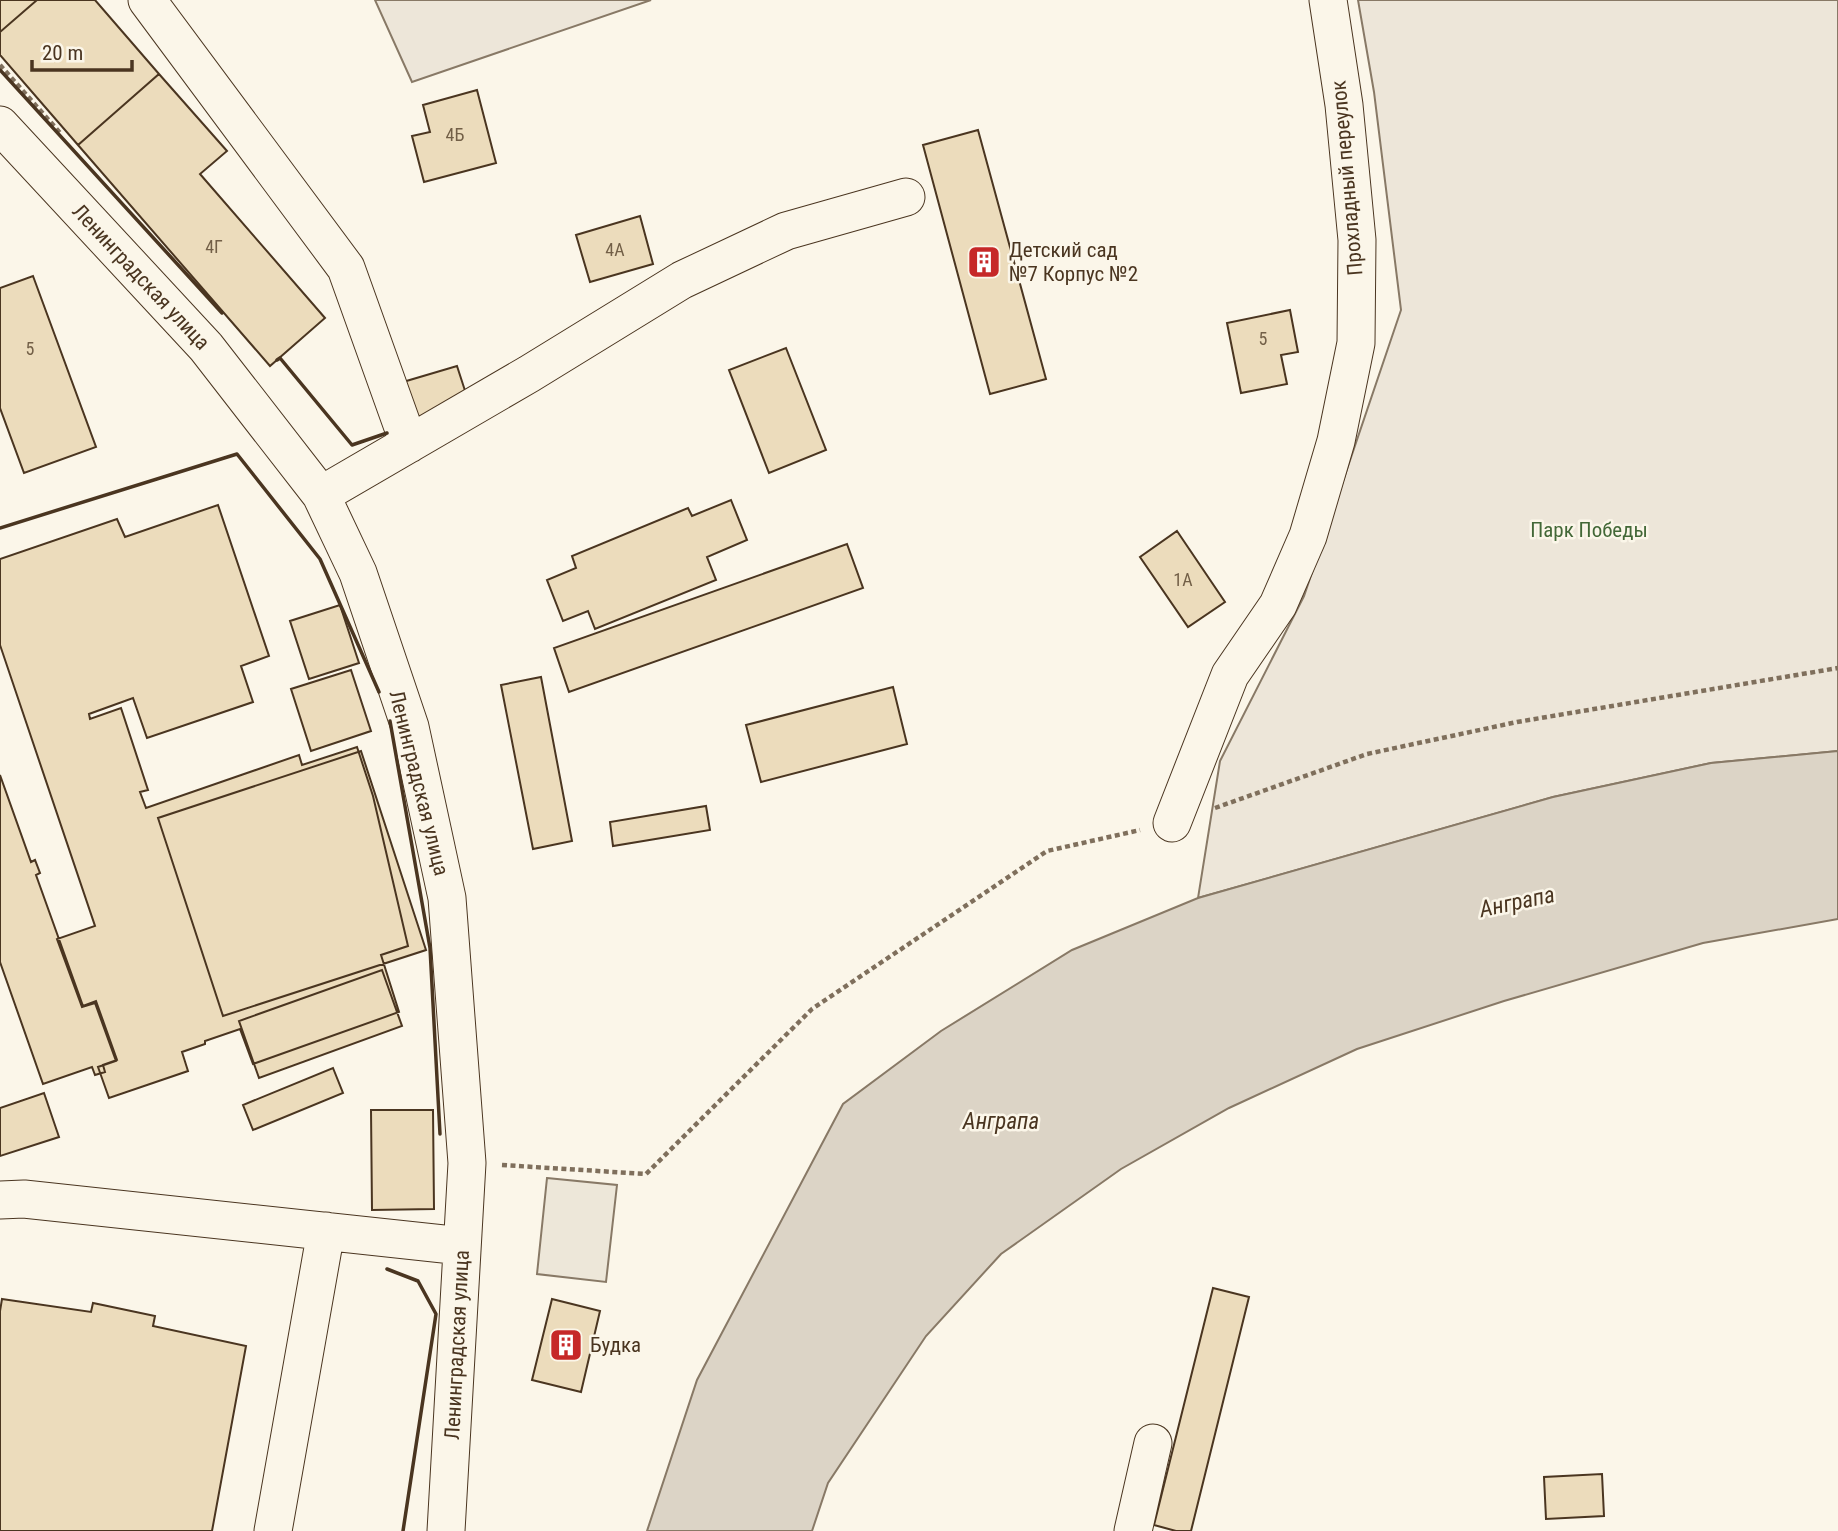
<svg xmlns="http://www.w3.org/2000/svg" width="1838" height="1531" font-family="'Roboto Condensed',sans-serif">
	<style>
		.green { fill: #ede6d9; stroke: #887966; stroke-width: 2 }
		.parking { fill: #ede7d9; stroke: #887966; stroke-width: 2 }
		.water { fill: #dcd4c6; stroke: #887966; stroke-width: 2 }
		.building { fill: #ecdcbc; stroke: #4a3520; stroke-width: 2 }
		.lines { fill: none; stroke-linecap: round; stroke-linejoin: round }
		.minor-casing { stroke: #4a3520; stroke-width: 39 }
		.path { stroke: #7f6f5c; stroke-width: 4.5; stroke-dasharray: 5 3.5; stroke-linecap: butt }
		.minor { stroke: #fbf6e9; stroke-width: 37 }
		.wall { stroke: #4a3520; stroke-width: 3.5 }
		.labels { text-anchor: middle; dominant-baseline: central; stroke-width: 5; stroke-linejoin: round; paint-order: stroke }
		.number-label { font-size: 18px; fill: #725f47 }
		.street-label { font-size: 21px; fill: #4a3520; stroke: #fbf6e9 }
		.poi-label { font-size: 21px; fill: #4a3520; stroke: #fbf6e9; text-anchor: start }
		.park-label { font-size: 21px; fill: #436837; stroke: #fbf6e9 }
		.water-label { font-size: 23px; font-style: italic; fill: #4a3520; stroke: #fbf6e9 }
	</style>
	<rect width="100%" height="100%" fill="#fbf6e9"/>
	<path class="green" d="M375 0H651L412 82Z
		M1358 0H1838V751L1711 763 1553 797 1198 898 1220 761 1304 596 1401 310 1374 92Z"/>
	<path class="parking" d="M547 1178 617 1185 606 1282 537 1274Z"/>
	<path class="water" d="M1838 751V919L1703 943 1504 1001 1357 1049 1229 1108 1121 1169 1001 1254 926 1336 828 1483 812 1531H647L697 1380 843 1104 941 1031 1072 950 1198 898 1553 797 1711 763Z"/>
	<path class="building" d="M0 0H37L0 32Z
		M37 0H95L159 74 78 145 0 55V32Z
		M159 74 227 151 200 174 325 318 270 366 78 145Z
		M477 90 496 163 424 182 412 136 430 132 423 105Z
		M978 130 1046 379 990 394 923 145Z
		M640 216 653 264 590 282 576 235Z
		M33 276 96 447 24 473 0 408V288Z
		M1290 310 1298 352 1281 355 1287 384 1241 393 1227 323Z
		M786 348 826 450 769 473 729 370Z
		M457 366 469 403 415 420 403 382Z
		M731 500 747 540 707 557 716 580 595 629 588 611 563 621 547 580 576 568 572 556 688 508 692 516Z
		M218 505 269 656 241 666 253 702 147 738 133 698 89 714 90 719 121 708 148 790 140 792 146 808 299 755 302 765 357 747 373 796 408 946 381 955 399 1012 253 1064 240 1029 205 1041V1044L182 1052 188 1071 109 1098 98 1067 116 1061 95 1003 82 1007 57 939 95 926 0 645V559L117 519 125 537Z
		M1177 531 1225 602 1188 627 1140 557Z
		M847 544 863 588 569 692 554 648Z
		M340 605 359 663 309 679 290 621Z
		M351 670 371 731 311 751 291 689Z
		M541 677 572 841 533 849 501 685Z
		M893 687 907 744 761 782 746 725Z
		M361 751 426 950 223 1016 158 818Z
		M0 775 31 862 35 860 40 873 36 875 83 1006 96 1001 117 1060 103 1065 105 1072 95 1075 92 1067 43 1084 0 962Z
		M706 806 710 830 613 846 610 822Z
		M382 970 402 1026 259 1078 239 1021Z
		M333 1068 343 1093 253 1130 243 1105Z
		M44 1093 59 1137 0 1156V1108Z
		M371 1110H433L434 1209 372 1210Z
		M1213 1288 1249 1297 1191 1531H1176L1154 1525Z
		M2 1299 91 1312 93 1303 155 1316 153 1326 246 1346 212 1531H0V1311Z
		M552 1299 600 1311 581 1392 532 1380Z
		M1602 1474 1604 1516 1546 1519 1544 1477Z"/>
	<g class="lines">
		<defs>
			<path id="minor" d="M147 0 346 268 409 444
				M0 125 206 347 321 495 358 573 410 727 447 898 467 1163 446 1531
				M321 495 529 374 682 280 786 231 906 197
				M1172 823 1230 675 1278 605 1308 536 1336 441 1356 343 1357 240 1344 105 1328 0
				M0 1200 24 1199 462 1246
				M273 1531 326 1231
				M1133 1531 1153 1443"/>
		</defs>
		<use href="#minor" class="minor-casing"/>
		<path class="path" d="M0 65 62 135
			M1215 808 1367 754 1517 722 1838 668
			M502 1165 646 1174 812 1009 1047 851 1140 830"/>
		<use href="#minor" class="minor"/>
		<path class="wall" d="M0 70 222 313
			M277 360 280 358 352 445 387 433
			M0 528 237 454 320 559 379 692
			M390 721 430 948 440 1134
			M387 1269 418 1281 436 1314 403 1531"/>
	</g>
	<defs>
		<symbol id="building-square" viewBox="-11 -11 22 22"><rect x="-9" y="-9" width="18" height="18" rx="4" fill="#c62828" stroke="#fbf6e9"/><path d="M-4-6H4V6H1V3H-1V6H-4ZM-2.5-4.3h1.7v1.8h-1.7ZM.8-4.3h1.7v1.8H.8ZM-2.5-1h1.7V.8h-1.7ZM.8-1h1.7V.8H.8Z" fill="#fff"/></symbol>
	</defs>
	<g fill-rule="evenodd">
		<use href="#building-square" x="965" y="243" width="38" height="38"/>
		<use href="#building-square" x="547" y="1326" width="38" height="38"/>
	</g>
	<g class="labels">
		<g class="number-label">
			<text x="455" y="134">4Б</text>
			<text x="214" y="246">4Г</text>
			<text x="615" y="249">4А</text>
			<text x="1263" y="338">5</text>
			<text x="30" y="348">5</text>
			<text x="1183" y="579">1А</text>
		</g>
		<g class="street-label">
			<text transform="translate(1347 178) rotate(-95)">Прохладный переулок</text>
			<text transform="translate(141 277) rotate(47)">Ленинградская улица</text>
			<text transform="translate(419 783) rotate(76)">Ленинградская улица</text>
			<text transform="translate(457 1345) rotate(-87)">Ленинградская улица</text>
		</g>
		<g class="poi-label">
			<text x="1009" y="250">Детский сад<tspan x="1009" dy="24">№7 Корпус №2</tspan></text>
			<text x="590" y="1345">Будка</text>
		</g>
		<g class="park-label">
			<text x="1589" y="530">Парк Победы</text>
		</g>
		<g class="water-label">
			<text transform="translate(1517 902) rotate(-12)">Анграпа</text>
			<text x="1001" y="1121">Анграпа</text>
		</g>
	</g>
	<path d="M32 60v10h100v-10" fill="none" stroke="#4a3520" stroke-width="3.5"/>
	<text x="42" y="60" font-size="21" fill="#4a3520" stroke="#fbf6e9" stroke-width="5" paint-order="stroke">20 m</text>
</svg>
